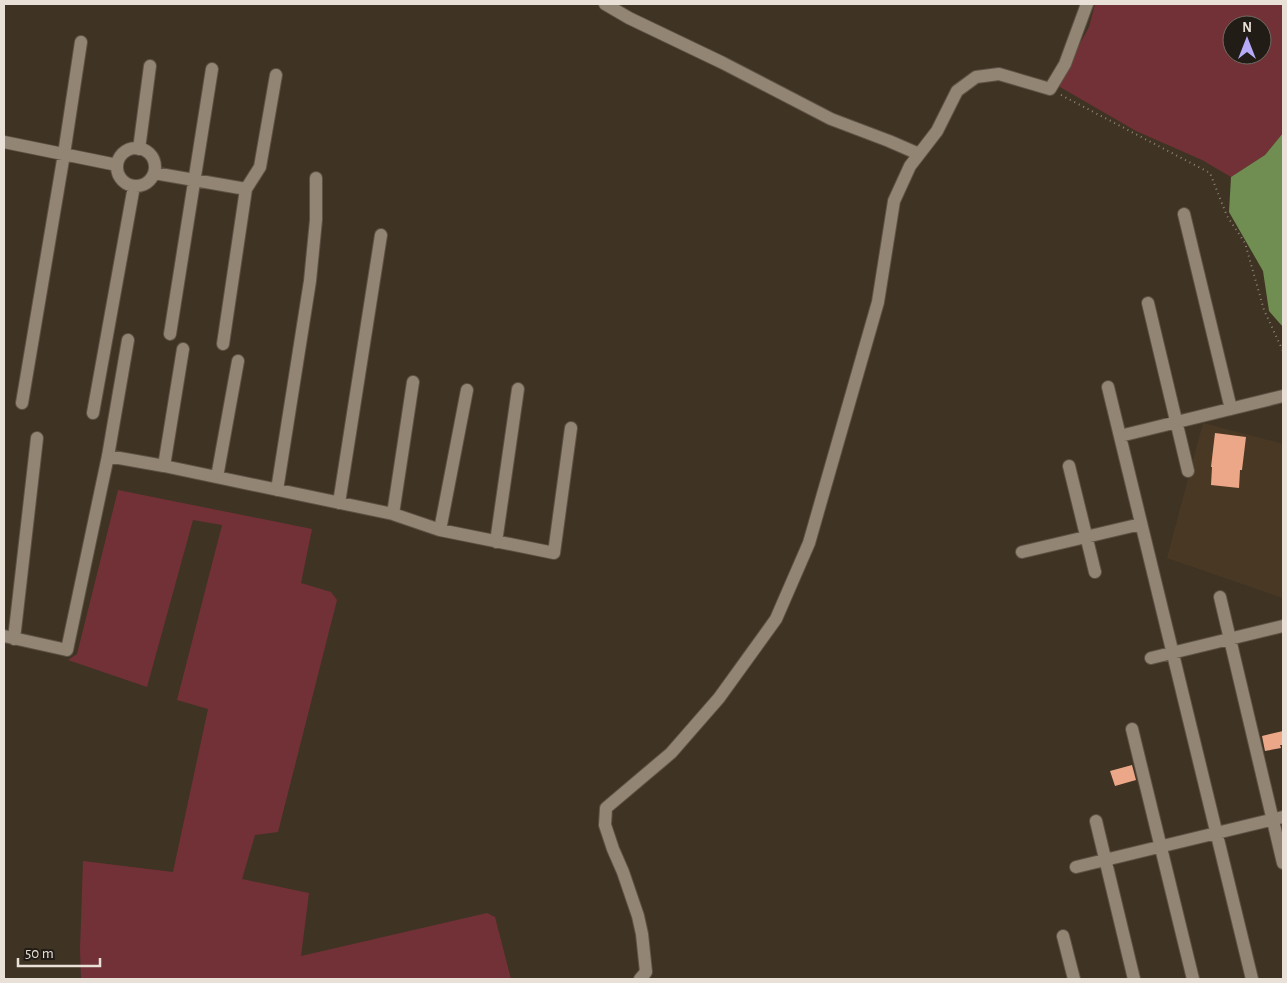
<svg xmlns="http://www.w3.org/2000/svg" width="1287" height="983" font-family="'Alegreya Sans',sans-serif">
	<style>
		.built { fill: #493924 }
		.green { fill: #723137; fill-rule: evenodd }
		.water { fill: #708e51 }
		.building { fill: #eca788 }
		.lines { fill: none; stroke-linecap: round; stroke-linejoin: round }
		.minor-casing { stroke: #5d5245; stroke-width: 14 }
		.path { stroke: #8f8478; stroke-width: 2; stroke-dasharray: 1 4; stroke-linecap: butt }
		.minor { stroke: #938573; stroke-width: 12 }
	</style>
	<rect width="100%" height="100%" fill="#3f3324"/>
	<path class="built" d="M1203 423 1283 444V598L1167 558Z"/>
	<path class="green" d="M1095 4H1283V133L1265 155 1231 177 1202 160 1136 131 1060 87V80L1089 27ZM1232 25H1262V55H1232Z
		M118 490 312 529 301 583 331 592 337 600 278 832 255 835 242 879 309 893 301 956 487 913 495 917 511 979H81L80 950 83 861 173 872 208 709 177 700 222 525 193 520 147 687 68 660 77 654Z"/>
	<path class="water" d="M1283 133V327L1269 311 1263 271 1229 212 1231 177 1265 155Z"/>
	<path class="building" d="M1215 433 1246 437 1242 470H1240L1239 488 1211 485 1212 467H1211Z
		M1283 731V745H1280L1281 748 1265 751 1262 736Z
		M1132 765 1136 780 1115 786 1110 771Z"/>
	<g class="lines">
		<defs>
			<path id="minor" d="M605 4 629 18 723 63 831 119 889 141 919 154
				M4 142 117 165
				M117 167a19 19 0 1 1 38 0a19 19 0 1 1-38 0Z
				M139 149 150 66
				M154 173 246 189
				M1184 214 1231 409
				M1148 303 1188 471
				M170 334 212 69
				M223 344 246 189 260 167 276 75
				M1108 387 1252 979
				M22 403 64 154 81 42
				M93 413 134 186
				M1120 436 1283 396
				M108 456 164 466 393 514 440 530 554 553 571 428
				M164 466 183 349
				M1069 466 1095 572
				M217 477 238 361
				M277 490 310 281 316 220V178
				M339 503 381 235
				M393 514 413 382
				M440 530 467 390
				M496 542 518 389
				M1022 552 1141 524
				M1220 597 1283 863
				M4 636 67 650 108 456 128 340
				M14 639 37 438
				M1151 658 1283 626
				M1132 729 1193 979
				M1096 821 1134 979
				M1076 867 1283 817
				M1063 936 1074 979
				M640 979 646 972 642 934 638 916 623 872 613 849 605 825 606 808 671 753 719 698 776 619 809 543 878 302 894 201 910 166 937 131 957 91 976 77 999 74 1050 89 1065 64 1087 4"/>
		</defs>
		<use href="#minor" class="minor-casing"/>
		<path class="path" d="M1061 95 1210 173 1227 216 1245 243 1264 310 1283 351"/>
		<use href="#minor" class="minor"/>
	</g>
	<rect width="1287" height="983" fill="none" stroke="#e9e1d7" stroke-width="10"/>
	<g transform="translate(1247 40)"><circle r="24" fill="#211c15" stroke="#716b63"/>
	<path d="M0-4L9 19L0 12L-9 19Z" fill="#b7abf8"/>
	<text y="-8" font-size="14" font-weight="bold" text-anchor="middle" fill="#e9e1d7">N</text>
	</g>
	<path d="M18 958v8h82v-8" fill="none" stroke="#e9e1d7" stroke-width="2.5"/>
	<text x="25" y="958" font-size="15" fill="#e9e1d7" stroke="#211c15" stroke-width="4" paint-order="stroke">50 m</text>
</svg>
